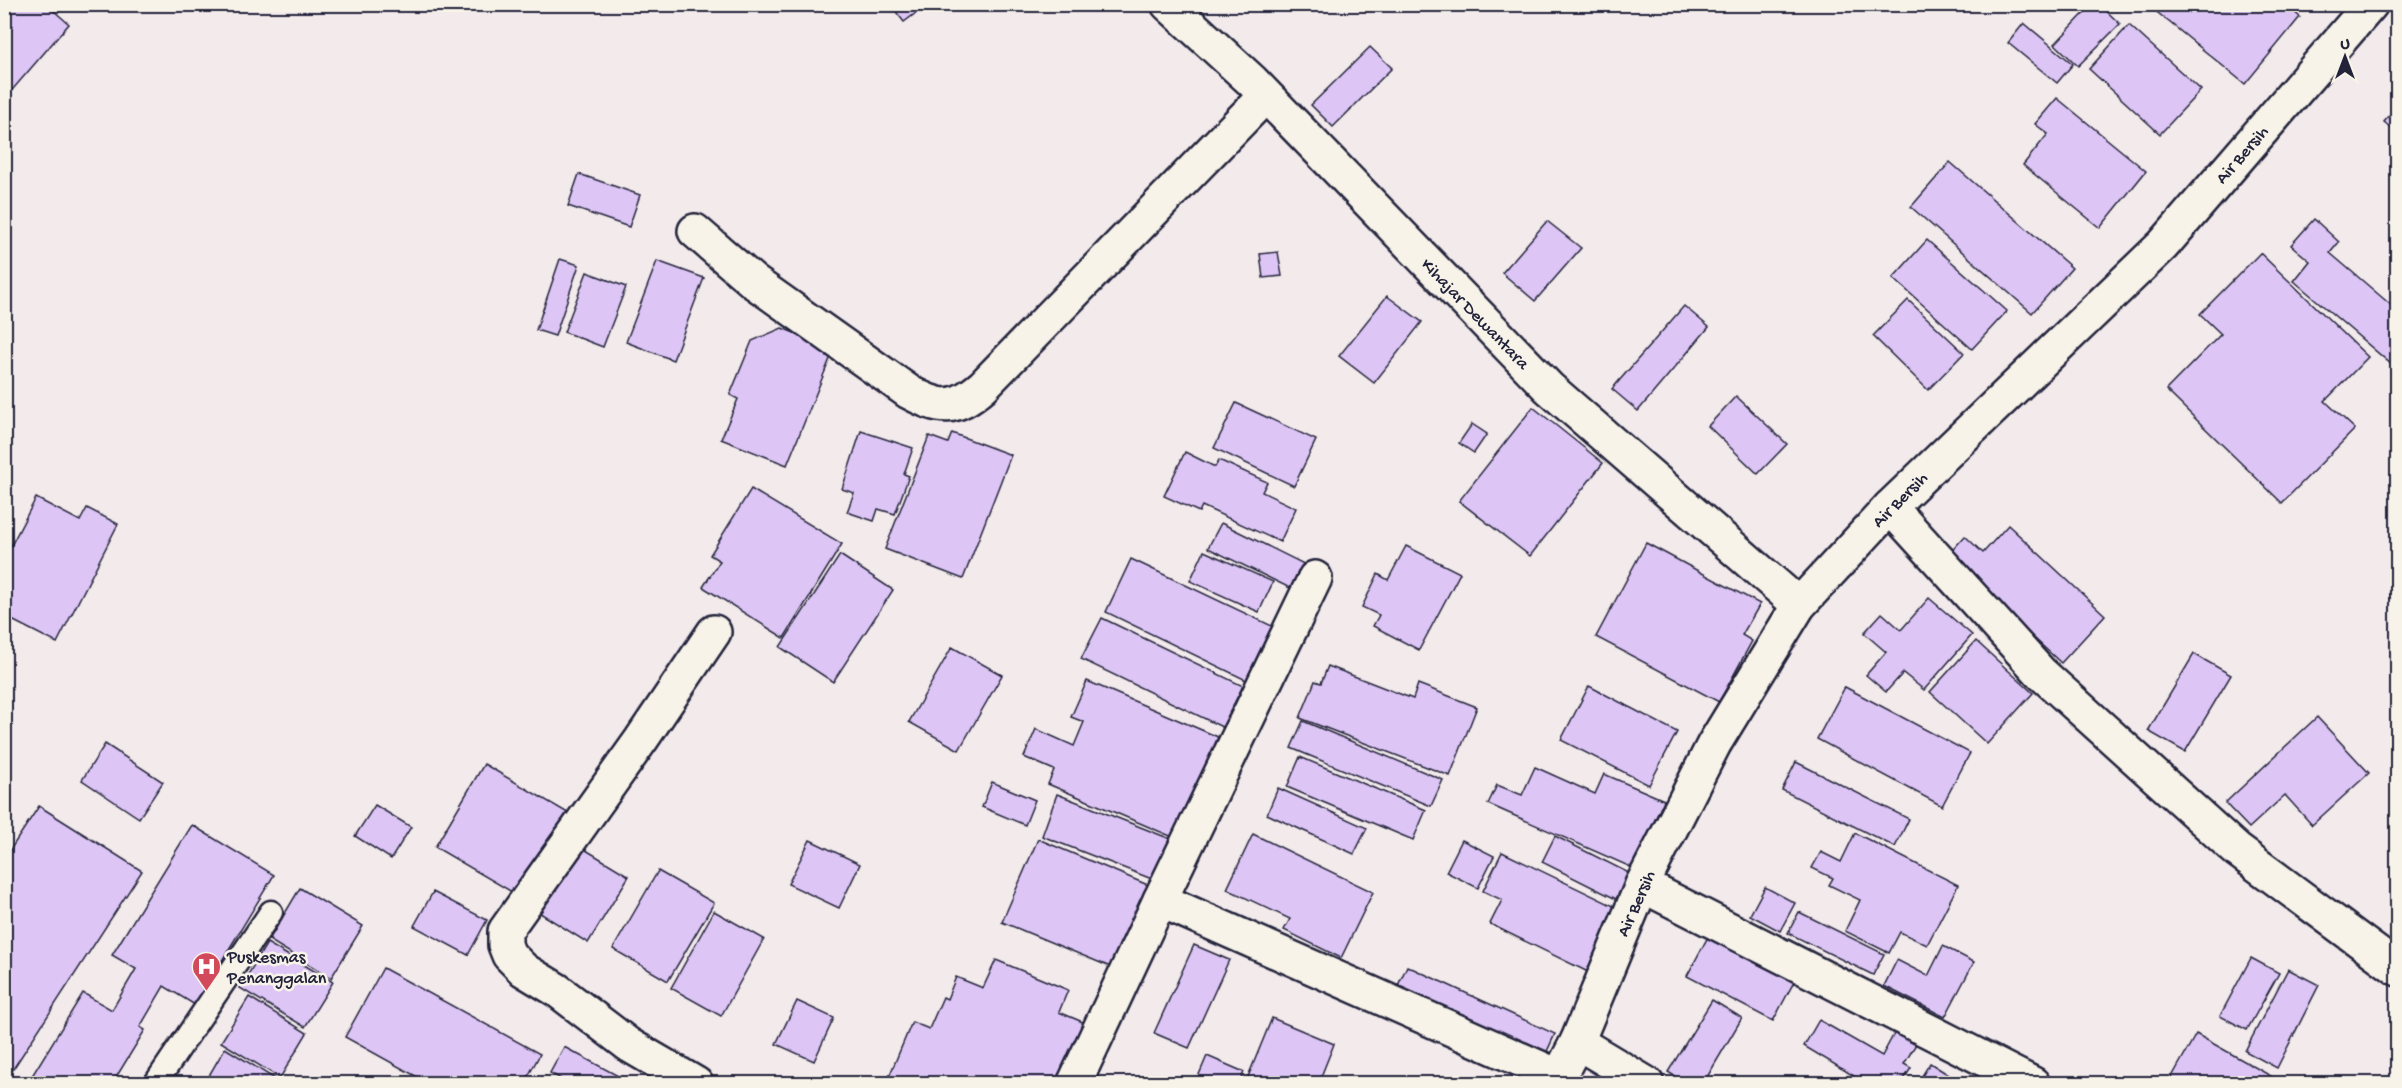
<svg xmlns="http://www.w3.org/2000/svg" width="2402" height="1088" viewBox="0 0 2402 1088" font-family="'Gochi Hand',sans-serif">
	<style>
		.building { fill: #ddc6f6; stroke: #22223b; stroke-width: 1.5 }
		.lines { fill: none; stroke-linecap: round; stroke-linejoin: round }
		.lane-casing { stroke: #22223b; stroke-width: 27 }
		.street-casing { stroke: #22223b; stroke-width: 38 }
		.secondary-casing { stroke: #22223b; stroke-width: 38 }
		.lane { stroke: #f7f3e8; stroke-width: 22 }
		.street { stroke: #f7f3e8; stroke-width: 33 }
		.secondary { stroke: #f7f3e8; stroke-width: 33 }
		.labels { text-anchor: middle; stroke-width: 5; stroke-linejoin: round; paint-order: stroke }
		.street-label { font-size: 18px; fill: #22223b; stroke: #f7f3e8 }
		.poi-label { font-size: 18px; fill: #22223b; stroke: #f7f3e8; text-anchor: start }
	</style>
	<rect width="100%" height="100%" fill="#f2eaeb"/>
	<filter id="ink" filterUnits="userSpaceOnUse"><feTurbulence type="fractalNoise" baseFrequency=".0167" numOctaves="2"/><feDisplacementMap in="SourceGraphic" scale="12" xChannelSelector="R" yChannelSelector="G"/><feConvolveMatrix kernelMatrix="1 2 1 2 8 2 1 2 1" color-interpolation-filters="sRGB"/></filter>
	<g filter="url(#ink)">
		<!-- building -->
		<g class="building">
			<polygon points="4,4 46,4 69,24 7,96 4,93"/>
			<polygon points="890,4 928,4 904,22"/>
			<polygon points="2093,4 2099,4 2120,24 2078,66 2055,44"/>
			<polygon points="2147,4 2285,4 2300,17 2245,84"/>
			<polygon points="2024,23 2073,64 2057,83 2008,43"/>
			<polygon points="2129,25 2201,90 2160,134 2089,69"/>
			<polygon points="1370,47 1392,68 1333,127 1311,105"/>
			<polygon points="2057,98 2146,171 2100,228 2023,165 2048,134 2035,124"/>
			<polygon points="2398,106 2398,134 2384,122"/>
			<polygon points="1950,162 2072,268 2032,313 1911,207"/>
			<polygon points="579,174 640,195 629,227 568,206"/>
			<polygon points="2314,219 2339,242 2330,253 2398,311 2398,370 2294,281 2310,261 2291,245"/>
			<polygon points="1547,221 1581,248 1535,301 1502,273"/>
			<polygon points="1927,240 2007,311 1972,349 1893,278"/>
			<polygon points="1278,252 1282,276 1263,278 1260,254"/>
			<polygon points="2260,253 2368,357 2325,401 2355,429 2282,503 2166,390 2221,334 2200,314"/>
			<polygon points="560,259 579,265 555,336 536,330"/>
			<polygon points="657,261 704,278 673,360 626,342"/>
			<polygon points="587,272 626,287 603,347 564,332"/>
			<polygon points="1387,296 1422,322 1374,383 1339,356"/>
			<polygon points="1908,300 1964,353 1928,390 1873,336"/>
			<polygon points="1684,306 1709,327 1638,411 1612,389"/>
			<polygon points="782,328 834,349 787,465 721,439 738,399 730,395 752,341"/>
			<polygon points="1736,396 1787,444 1758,474 1708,426"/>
			<polygon points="1236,403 1316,440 1294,486 1214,448"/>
			<polygon points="1533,407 1603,463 1530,556 1459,501"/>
			<polygon points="1472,424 1487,434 1474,453 1459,443"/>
			<polygon points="861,431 913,448 904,474 909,476 895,514 878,509 874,521 847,512 854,493 842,489"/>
			<polygon points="952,433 1011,455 963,579 885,549 929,436 948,443"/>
			<polygon points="1185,452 1215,467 1219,460 1267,482 1262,492 1296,508 1280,542 1202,506 1199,512 1164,496"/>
			<polygon points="751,489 842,544 784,638 703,587 720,561 710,555"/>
			<polygon points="36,498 80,521 87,508 118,524 57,643 4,616 4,559"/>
			<polygon points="1221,523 1304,564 1292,589 1208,548"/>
			<polygon points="2008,525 2105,615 2061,663 1946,557 1965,536 1983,553"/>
			<polygon points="1646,543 1760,604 1742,635 1752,641 1719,702 1596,637"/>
			<polygon points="1406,546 1460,573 1419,650 1373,626 1379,615 1362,607 1378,574 1388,580"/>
			<polygon points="1204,551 1273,582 1259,612 1190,581"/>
			<polygon points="840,555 893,590 833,682 780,647"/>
			<polygon points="1131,559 1272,626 1246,680 1106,612"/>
			<polygon points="1929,598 1972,635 1924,690 1903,673 1886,692 1866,675 1886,652 1864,633 1882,613 1901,630"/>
			<polygon points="1102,618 1243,686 1222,727 1081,659"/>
			<polygon points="1976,641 2033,693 1987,744 1930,692"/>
			<polygon points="952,647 1002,675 959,750 909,722"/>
			<polygon points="2194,654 2231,675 2185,752 2148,731"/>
			<polygon points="1328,666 1413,699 1418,684 1477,707 1450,776 1300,718 1315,681 1321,683"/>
			<polygon points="1087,681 1218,737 1175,838 1048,784 1054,770 1024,757 1036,729 1074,746 1084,722 1071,717"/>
			<polygon points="1589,686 1677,732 1649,785 1561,740"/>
			<polygon points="1845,687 1970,753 1942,806 1817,739"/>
			<polygon points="2317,717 2369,773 2312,825 2285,795 2249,828 2225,803"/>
			<polygon points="1303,721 1443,780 1431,806 1291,748"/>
			<polygon points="105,744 163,782 139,818 82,780"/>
			<polygon points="1300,757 1426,810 1413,840 1287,787"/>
			<polygon points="1796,762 1909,819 1895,847 1782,790"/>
			<polygon points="484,764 573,816 524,899 435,847"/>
			<polygon points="1535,767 1595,794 1604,774 1664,800 1633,868 1488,804 1497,785 1522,795"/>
			<polygon points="992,782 1035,800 1025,825 982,807"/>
			<polygon points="1278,788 1367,828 1354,854 1267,814"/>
			<polygon points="1057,794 1173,840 1157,881 1042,836"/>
			<polygon points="375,805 411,827 391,859 355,836"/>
			<polygon points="39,806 142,871 4,1083 4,859"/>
			<polygon points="192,825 274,875 195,1005 164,986 140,1027 145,1030 112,1084 27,1084 83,993 112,1010 136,969 112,955"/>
			<polygon points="1855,833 1958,885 1927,945 1900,932 1889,953 1845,931 1860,900 1829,885 1833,878 1812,868 1821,852 1841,862"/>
			<polygon points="1253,834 1373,892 1341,958 1284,930 1290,919 1227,889"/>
			<polygon points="1555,836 1629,873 1616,899 1542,862"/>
			<polygon points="1038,839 1155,888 1120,971 1002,922"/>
			<polygon points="810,840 860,864 839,908 788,884"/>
			<polygon points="1462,840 1494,856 1478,888 1446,872"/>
			<polygon points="581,847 629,876 588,943 540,913"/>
			<polygon points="1502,852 1620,909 1588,972 1490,924 1502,900 1483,891"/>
			<polygon points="658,871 714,903 668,981 613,949"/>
			<polygon points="1765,887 1795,903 1780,931 1750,915"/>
			<polygon points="300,888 363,926 331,978 269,940"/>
			<polygon points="433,892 487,920 468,955 414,926"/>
			<polygon points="714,911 764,939 721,1016 671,988"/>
			<polygon points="1799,912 1884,954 1873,975 1788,933"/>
			<polygon points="1709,935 1795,980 1773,1021 1687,976"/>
			<polygon points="267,943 333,982 305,1027 240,988"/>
			<polygon points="1194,945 1229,960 1189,1048 1154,1033"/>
			<polygon points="1943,946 1974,962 1945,1017 1884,986 1897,960 1928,976"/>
			<polygon points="2251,958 2279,973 2247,1030 2220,1016"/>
			<polygon points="996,960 1068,990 1059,1012 1085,1023 1060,1084 886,1084 912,1022 929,1029 943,997 947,999 956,977 983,988"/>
			<polygon points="1407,966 1555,1034 1542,1062 1394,994"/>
			<polygon points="383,968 540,1054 524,1084 430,1084 345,1037"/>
			<polygon points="2288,969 2319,985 2277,1068 2245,1051"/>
			<polygon points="249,997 307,1033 280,1078 221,1042"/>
			<polygon points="1712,1000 1742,1018 1703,1084 1687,1084 1668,1072"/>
			<polygon points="797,1001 834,1018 814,1061 776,1044"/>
			<polygon points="1272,1018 1334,1044 1318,1084 1245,1084"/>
			<polygon points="1819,1020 1882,1056 1895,1032 1916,1044 1904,1064 1911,1068 1901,1084 1867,1084 1804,1046"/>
			<polygon points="2196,1034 2285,1084 2168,1084"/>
			<polygon points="564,1047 622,1078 619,1084 570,1084 550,1073"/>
			<polygon points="225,1048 280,1082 279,1084 204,1084"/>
			<polygon points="1207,1056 1244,1072 1239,1084 1195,1084"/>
			<polygon points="1930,1063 1963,1084 1917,1084"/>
		</g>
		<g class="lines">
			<defs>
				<polyline id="lane" points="155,1084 271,912"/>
				<g id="street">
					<polyline points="1168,4 1252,81 1549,388 1799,605"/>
					<path d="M695,231L754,282L909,392C941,409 954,411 983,386L1265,96"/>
					<polyline points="1890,507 2041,673 2237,850 2398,969"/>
					<polyline points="1642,885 2033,1084"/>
					<polyline points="1160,900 1315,578"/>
					<polyline points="1577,1042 1647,1084"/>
					<polyline points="696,1084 629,1045 557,990 524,970 509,955 505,945 505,931 641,740 714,632"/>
					<polyline points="1074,1084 1160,900 1558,1076"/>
				</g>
				<polyline id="secondary" points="1555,1084 1577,1042 1642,885 1714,744 1799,605 1890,507 2163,245 2371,4"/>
			</defs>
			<!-- lane casing -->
			<use href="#lane" class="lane-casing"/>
			<!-- street casing -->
			<use href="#street" class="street-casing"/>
			<!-- secondary casing -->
			<use href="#secondary" class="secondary-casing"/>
			<!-- lane -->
			<use href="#lane" class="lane"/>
			<!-- street -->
			<use href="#street" class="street"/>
			<!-- secondary -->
			<use href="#secondary" class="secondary"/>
		</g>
	</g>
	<!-- icons -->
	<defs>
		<symbol id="hospital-pin" viewBox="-11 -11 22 30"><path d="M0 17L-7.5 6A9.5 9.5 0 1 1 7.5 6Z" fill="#d1495b" stroke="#f7f3e8"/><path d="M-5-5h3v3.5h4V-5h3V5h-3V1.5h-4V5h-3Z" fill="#fff"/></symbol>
	</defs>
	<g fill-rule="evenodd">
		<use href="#hospital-pin" x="190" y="950" width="33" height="45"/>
	</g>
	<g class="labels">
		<!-- street labels -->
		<g class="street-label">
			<text transform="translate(2241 154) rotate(-49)" y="6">Air Bersih</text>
			<text transform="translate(1476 313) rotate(46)" y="6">Kihajar Dewantara</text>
			<text transform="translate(1899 499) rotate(-45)" y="6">Air Bersih</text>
			<text transform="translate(1635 903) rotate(-66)" y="6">Air Bersih</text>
		</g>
		<!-- poi labels -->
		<g class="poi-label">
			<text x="227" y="962">Puskesmas<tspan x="227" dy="21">Penanggalan</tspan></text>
		</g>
	</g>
	<!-- margin -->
	<rect width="2402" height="1088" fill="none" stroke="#f7f3e8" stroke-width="24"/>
	<rect x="12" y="12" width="2378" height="1064" fill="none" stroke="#22223b" stroke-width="2" filter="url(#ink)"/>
	<!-- north arrow -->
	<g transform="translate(2345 57)" stroke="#f7f3e8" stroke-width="4.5" paint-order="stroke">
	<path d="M0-4.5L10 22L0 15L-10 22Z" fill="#22223b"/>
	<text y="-9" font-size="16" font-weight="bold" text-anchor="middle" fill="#22223b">U</text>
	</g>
</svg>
